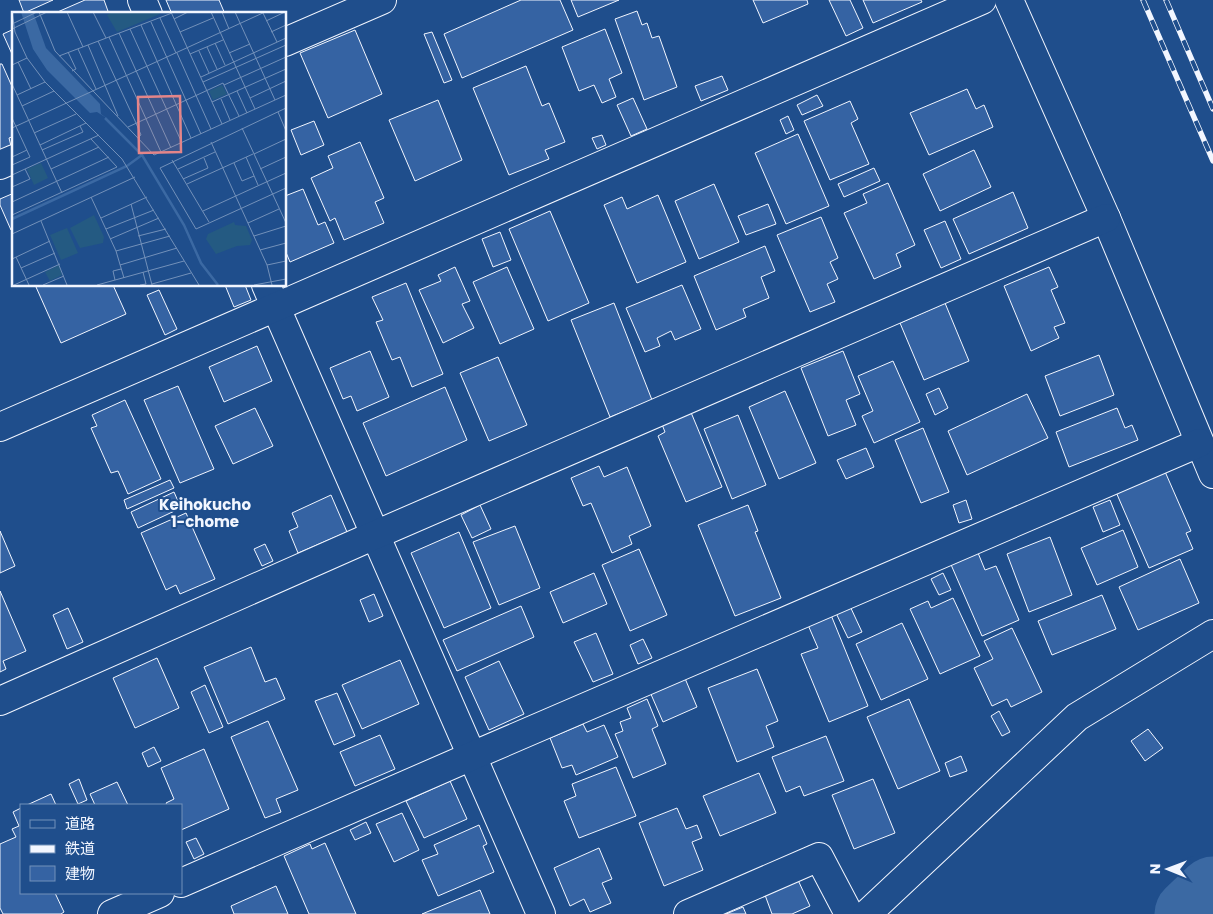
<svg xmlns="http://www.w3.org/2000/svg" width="1213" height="914" viewBox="0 0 1213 914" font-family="Poppins,'Noto Sans JP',sans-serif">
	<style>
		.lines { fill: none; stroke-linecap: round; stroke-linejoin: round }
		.river { stroke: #3b69a3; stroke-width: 71 }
		.building { fill: #3563a3; stroke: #f2f6ff }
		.minor-casing { stroke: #f2f6ff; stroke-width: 30 }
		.minor { stroke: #1f4e8c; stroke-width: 28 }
		.rail-casing { stroke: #f2f6ff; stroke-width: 5.5 }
		.rail { stroke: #1f4e8c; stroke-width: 4; stroke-dasharray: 11; stroke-linecap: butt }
		.labels { text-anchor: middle; stroke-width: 4; stroke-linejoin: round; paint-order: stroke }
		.neighbourhood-label { font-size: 15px; font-weight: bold; fill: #f2f6ff; stroke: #1f4e8c }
		.inset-river { fill: none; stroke: #3b69a3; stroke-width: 2.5 }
		.inset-road { fill: none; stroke: #7391ba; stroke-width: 1 }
		.view { fill: #e38589; fill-opacity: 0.15; stroke: #e38589; stroke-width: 2.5 }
		.inset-edge { fill: none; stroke: #f2f6ff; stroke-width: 2.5 }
	</style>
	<rect width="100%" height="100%" fill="#1f4e8c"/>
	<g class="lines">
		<!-- river -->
		<polyline class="river" points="1190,914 1213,892"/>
	</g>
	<!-- building -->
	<g class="building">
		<polygon points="19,0 53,0 24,13"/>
		<polygon points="85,0 104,0 109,14 53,14"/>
		<polygon points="166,0 219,0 225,14 172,14"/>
		<polygon points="521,0 560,0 573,30 462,78 444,34"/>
		<polygon points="571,0 619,0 578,17"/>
		<polygon points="753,0 807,0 808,4 763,23"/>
		<polygon points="829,0 850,0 863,28 846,36"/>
		<polygon points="863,0 921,0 922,2 873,23"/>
		<polygon points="637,11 642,25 647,23 652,38 659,36 677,87 644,100 615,19"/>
		<polygon points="14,29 14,53 12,54 3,34"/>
		<polygon points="605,29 622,73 609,79 616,97 602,103 594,85 579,91 562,47"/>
		<polygon points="355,30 382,94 328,118 300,53"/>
		<polygon points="432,32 452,80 444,83 424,34"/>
		<polygon points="0,64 2,64 14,91 14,136 9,138 11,146 0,151"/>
		<polygon points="526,66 542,106 549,103 565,142 545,150 549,159 509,175 473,88"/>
		<polygon points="722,76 728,90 701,101 695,86"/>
		<polygon points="967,89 976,109 984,105 993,127 929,155 910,113"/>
		<polygon points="817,95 823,106 802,115 797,105"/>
		<polygon points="633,98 647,129 631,136 617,105"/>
		<polygon points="438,100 462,160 415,181 389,120"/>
		<polygon points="850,101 858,119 851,123 869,164 830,180 804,121"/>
		<polygon points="788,116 794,130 786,134 780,120"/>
		<polygon points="314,121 324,145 301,155 291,130"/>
		<polygon points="798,134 829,206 786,224 755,153"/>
		<polygon points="602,135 606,145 597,149 592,138"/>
		<polygon points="360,142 384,198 375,202 384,223 344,240 335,218 330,221 311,178 333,168 328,156"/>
		<polygon points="974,150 991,187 940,211 923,174"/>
		<polygon points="874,168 880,181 844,197 838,184"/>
		<polygon points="888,183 915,245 896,254 901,267 874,279 844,213 867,203 863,194"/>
		<polygon points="714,184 739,242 699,259 675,201"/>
		<polygon points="303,189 318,225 325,222 334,243 290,262 285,250 285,196"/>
		<polygon points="1013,192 1028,228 969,254 953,219"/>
		<polygon points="14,193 14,229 11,230 0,205 0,199"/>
		<polygon points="658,195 686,262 637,283 604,205 622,197 627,209"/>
		<polygon points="768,204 776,224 746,235 738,216"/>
		<polygon points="550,211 589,303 548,321 509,229"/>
		<polygon points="821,217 838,258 830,262 838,279 827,284 835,302 810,312 777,235"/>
		<polygon points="945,221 961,259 941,268 924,230"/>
		<polygon points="500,232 511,260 493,267 482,239"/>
		<polygon points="765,246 775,271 761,277 769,298 743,309 746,317 716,330 694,276"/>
		<polygon points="455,267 470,301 462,304 474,328 443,343 419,290 441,281 438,275"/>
		<polygon points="507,267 534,329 500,344 473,282"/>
		<polygon points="1049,267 1058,287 1051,290 1065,323 1054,327 1059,338 1031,351 1004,286"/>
		<polygon points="406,283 443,374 412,387 400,357 392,360 376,322 383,320 372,297"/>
		<polygon points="39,285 113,285 126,314 61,343 36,287"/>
		<polygon points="225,285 245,285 251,300 234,307"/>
		<polygon points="682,285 701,329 675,340 671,331 657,338 660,346 645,352 626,308"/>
		<polygon points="159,290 177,329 165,335 147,295"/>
		<polygon points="614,303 652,400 610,417 571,320"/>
		<polygon points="945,303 969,361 924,380 900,323"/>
		<polygon points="257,346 272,381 224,402 209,367"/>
		<polygon points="370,351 389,397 357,411 351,396 343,399 330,368"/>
		<polygon points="843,351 860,394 846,400 856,425 828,436 801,368"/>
		<polygon points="1099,355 1114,395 1060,416 1045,376"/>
		<polygon points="498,357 527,425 489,441 460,373"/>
		<polygon points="893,361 920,422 874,443 862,416 873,411 858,376"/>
		<polygon points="178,386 214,469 180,483 144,400"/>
		<polygon points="445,387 467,440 386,476 363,423"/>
		<polygon points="939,388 948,408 935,415 926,394"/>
		<polygon points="785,391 816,463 779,479 749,407"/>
		<polygon points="1027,394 1048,438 967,475 948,431"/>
		<polygon points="125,400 161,479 128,494 118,471 111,473 91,428 97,426 92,415"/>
		<polygon points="255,408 273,446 233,464 215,426"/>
		<polygon points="1117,408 1125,428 1132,425 1138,440 1069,467 1056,432"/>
		<polygon points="690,410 722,487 686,502 658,436 665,432 661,422"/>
		<polygon points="738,415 766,485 732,499 704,429"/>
		<polygon points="923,428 949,492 921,503 895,440"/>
		<polygon points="866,448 874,467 846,479 837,460"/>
		<polygon points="599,466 604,477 627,467 651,526 629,536 632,544 612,553 591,503 583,506 571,478"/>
		<polygon points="1163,467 1191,531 1186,533 1193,549 1149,568 1116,492"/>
		<polygon points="170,480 174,488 127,509 124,500"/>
		<polygon points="174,492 181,508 138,528 131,512"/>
		<polygon points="331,495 347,532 298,553 289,531 298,527 292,513"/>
		<polygon points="966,500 972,519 959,523 953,505"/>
		<polygon points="1110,500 1120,525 1103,532 1093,507"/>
		<polygon points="480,505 491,529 472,538 461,515"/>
		<polygon points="748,505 758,531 755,532 781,598 735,616 698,525"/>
		<polygon points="186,513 215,579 180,594 176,585 166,590 141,533"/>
		<polygon points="515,526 540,588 499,605 473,542"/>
		<polygon points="1123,530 1138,567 1097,585 1081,548"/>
		<polygon points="0,531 15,566 0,573"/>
		<polygon points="459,532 491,608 444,628 411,553"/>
		<polygon points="1050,537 1072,595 1029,612 1007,554"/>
		<polygon points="265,544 273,561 262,566 254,549"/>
		<polygon points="976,548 985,570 996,566 1019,620 982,636 949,560"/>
		<polygon points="639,549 667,615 630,631 602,565"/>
		<polygon points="1180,559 1199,603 1138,630 1119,587"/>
		<polygon points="594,573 607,604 563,623 550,592"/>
		<polygon points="943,573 951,590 939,595 931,579"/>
		<polygon points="0,591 26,651 3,661 6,669 0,672"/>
		<polygon points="374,594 383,616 369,622 360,600"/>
		<polygon points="1102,595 1116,629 1052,655 1038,621"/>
		<polygon points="953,598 980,656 940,674 910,609 928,601 931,608"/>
		<polygon points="849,604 862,632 848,638 835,611"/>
		<polygon points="521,606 534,637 457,671 443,640"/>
		<polygon points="68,608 83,642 67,649 53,615"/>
		<polygon points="831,615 868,706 829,722 801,654 818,648 808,625"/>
		<polygon points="902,623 928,679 881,700 856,644"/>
		<polygon points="1012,628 1042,692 1011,707 1007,699 992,706 974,668 993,659 984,641"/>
		<polygon points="596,633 613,674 593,682 574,642"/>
		<polygon points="643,639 652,658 638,664 630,645"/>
		<polygon points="251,647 265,682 276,678 285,699 228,724 204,667"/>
		<polygon points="157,658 179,708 135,728 113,678"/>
		<polygon points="400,660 419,704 362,729 342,685"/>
		<polygon points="499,661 524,714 489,730 465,677"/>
		<polygon points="757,669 778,721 766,726 774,747 737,762 708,688"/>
		<polygon points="684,676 697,707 663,722 650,692"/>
		<polygon points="205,685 223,727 209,733 191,692"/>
		<polygon points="337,693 355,736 334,745 315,701"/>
		<polygon points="647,699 658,726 652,729 666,764 633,778 615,734 623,731 620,722 631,718 627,708"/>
		<polygon points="909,699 940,771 898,789 867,717"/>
		<polygon points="999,711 1010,732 1002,736 991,716"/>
		<polygon points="268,721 298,790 276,799 281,812 265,818 231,737"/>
		<polygon points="583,724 587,732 604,725 618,757 576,775 572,765 562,768 550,738"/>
		<polygon points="1148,729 1163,748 1145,761 1131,741"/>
		<polygon points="380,735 395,769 355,786 340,752"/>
		<polygon points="826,736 844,781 804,796 800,786 786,792 772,757"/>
		<polygon points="154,747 161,761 148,767 142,753"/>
		<polygon points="204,749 229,809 181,830 181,805 167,805 166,803 174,799 161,768"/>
		<polygon points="961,756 967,771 950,777 945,763"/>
		<polygon points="616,767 636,816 579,838 564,801 576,796 572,784"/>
		<polygon points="759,773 776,813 720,836 703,796"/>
		<polygon points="79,779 87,800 78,804 69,784"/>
		<polygon points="873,779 895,833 854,849 832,795"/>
		<polygon points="450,781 467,819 424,838 406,801"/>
		<polygon points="117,782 128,805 95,805 90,794"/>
		<polygon points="51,794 56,805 27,805"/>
		<polygon points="21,808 21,893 55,893 64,912 61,914 3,914 0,908 0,844 16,837 12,829 19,826 13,812"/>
		<polygon points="677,808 686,829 697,825 702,838 692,842 703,870 664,886 639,823"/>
		<polygon points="402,813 419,850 394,862 376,824"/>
		<polygon points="366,822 371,833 355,840 350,830"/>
		<polygon points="479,825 487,844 483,846 494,872 438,896 422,860 438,854 434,845"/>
		<polygon points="196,838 204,854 194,859 186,842"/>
		<polygon points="325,843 356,914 309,914 284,856 310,844 312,849"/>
		<polygon points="599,848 612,879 602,883 611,903 590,912 584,899 570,906 554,868"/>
		<polygon points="798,880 810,906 792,914 772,914 765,895"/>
		<polygon points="276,886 288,914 234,914 231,906"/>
		<polygon points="480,890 490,914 422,914"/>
		<polygon points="743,907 746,914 726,914"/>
	</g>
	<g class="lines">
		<defs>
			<g id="minor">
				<polyline points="142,0 148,14"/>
				<polyline points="1009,0 1106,218 1213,474"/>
				<polyline points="285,42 382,0"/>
				<polyline points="0,165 14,159"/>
				<polyline points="266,285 541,914"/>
				<polyline points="0,427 982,0"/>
				<polyline points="0,701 375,535 1106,218"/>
				<polyline points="181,883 472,756 1199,443"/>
				<polyline points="112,914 160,893"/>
				<polyline points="688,914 819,857 849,914"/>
				<polyline points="867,914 1077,717 1213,634"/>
			</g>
		</defs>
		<!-- minor casing -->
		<use href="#minor" class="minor-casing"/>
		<!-- minor -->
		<use href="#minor" class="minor"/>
		<defs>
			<g id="rail">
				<polyline points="1143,0 1213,161"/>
				<polyline points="1166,0 1213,109"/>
			</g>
		</defs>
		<!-- rail casing -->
		<use href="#rail" class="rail-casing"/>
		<!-- rail -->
		<use href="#rail" class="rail"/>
	</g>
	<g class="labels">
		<!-- neighbourhood labels -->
		<g class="neighbourhood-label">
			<text x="205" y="510">Keihokucho<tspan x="205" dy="17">1-chome</tspan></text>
		</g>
	</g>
	<!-- overview -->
	<g transform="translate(12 12)">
		<rect width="274" height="274" fill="#1f4e8c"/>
		<path d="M100,0H147L148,2L105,20L95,3ZM210,73L215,82L201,88L197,79ZM29,151L36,166L22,173L15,157ZM82,203L92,225L91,231L68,236L58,216ZM222,210L223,213L234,214L240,228L238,233L225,234L204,242L194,227L196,222ZM55,216L66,241L49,248L38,223ZM47,253L50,263L38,269L33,260Z" fill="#245a82"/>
		<path d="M9,0H21L34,36L88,92L89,102L96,107L85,100L78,101L35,58L21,37Z" fill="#3b69a3"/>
		<path class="inset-river" d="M93,106L130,143L172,213L189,251L206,273M0,207L115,154L130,143"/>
		<path class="inset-road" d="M0,0L3,20L15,46L33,70L110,147L187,273M27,0L43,39L142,143L274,83M55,0L71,35M81,0L94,26M159,0L210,112M199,0L243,97M210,0L217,17M223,0L263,88M251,1L265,30M148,6L164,41M162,7L176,0M254,9L273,0M139,10L189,122M0,12L25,0M129,13L179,126M0,17L35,0M118,17L170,131M168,20L201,6M259,20L274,13M107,21L159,136M97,25L149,140M86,29L124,111M203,31L213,53M76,33L106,104M195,35L205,57M66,37L84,77M187,39L197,61M56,40L64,57L60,59M165,41L199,117M217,41L238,32M178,42L211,28M47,44L160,1M6,50L19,77M0,53L15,46M189,65L274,26M191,70L274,33M0,72L50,181M212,73L274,45M225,79L235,101M5,83L33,70M238,86L274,69M209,87L218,108M200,90L274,57M10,94L42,79M274,96L148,156L184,217L274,176M266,100L274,119M0,106L18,145L0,153M124,111L129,123L126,125M116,115L211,71L227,104M0,116L253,0M230,116L274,211M22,121L64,102M199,130L255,253L260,273M28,133L74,111M30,138L71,120L68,114M242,142L274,127M0,145L15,138M234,145L246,173M160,148L197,210M222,151L230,169L242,164M39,157L87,135M166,157L203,140M248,157L274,145M0,163L87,123M171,167L196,156L192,146M175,172L241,142M0,175L18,167L13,157M79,185L104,239L112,266M0,190L97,145M119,192L140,273M191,199L274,161M0,203L105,155L79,127M89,206L135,185M29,209L55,273M236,211L267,197M94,217L142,198M0,222L123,165M126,224L154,217M242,224L274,214M98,227L147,206M248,238L274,231M104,239L158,224M4,245L17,273M0,247L38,229M108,253L165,236M255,253L274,249M9,256L43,241M103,268L101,259L109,257M140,272L179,261M2,273L48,252M31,273L52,264M85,273L172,249M128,273L134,272L131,260M242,273L274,267"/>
		<path class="view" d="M168,84L169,140L127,141L126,85Z"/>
		<rect width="274" height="274" class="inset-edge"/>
	</g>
	<!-- legend -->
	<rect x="20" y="804" width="162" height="90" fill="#1f4e8c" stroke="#7391ba"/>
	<rect x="30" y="820" width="25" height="8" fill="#1f4e8c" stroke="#7391ba"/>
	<text x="65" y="829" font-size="15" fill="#f2f6ff">道路</text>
	<rect x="30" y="845" width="25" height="8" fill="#f2f6ff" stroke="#7391ba"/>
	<text x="65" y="854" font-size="15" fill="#f2f6ff">鉄道</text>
	<rect x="30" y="866" width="25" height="15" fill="#3563a3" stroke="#7391ba"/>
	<text x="65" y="879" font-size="15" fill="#f2f6ff">建物</text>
	<!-- north arrow -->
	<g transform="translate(1168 869) rotate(271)" stroke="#1f4e8c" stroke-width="4" paint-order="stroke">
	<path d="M0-4L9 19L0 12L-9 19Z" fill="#f2f6ff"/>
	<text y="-8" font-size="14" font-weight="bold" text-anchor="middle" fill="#f2f6ff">N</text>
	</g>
</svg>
